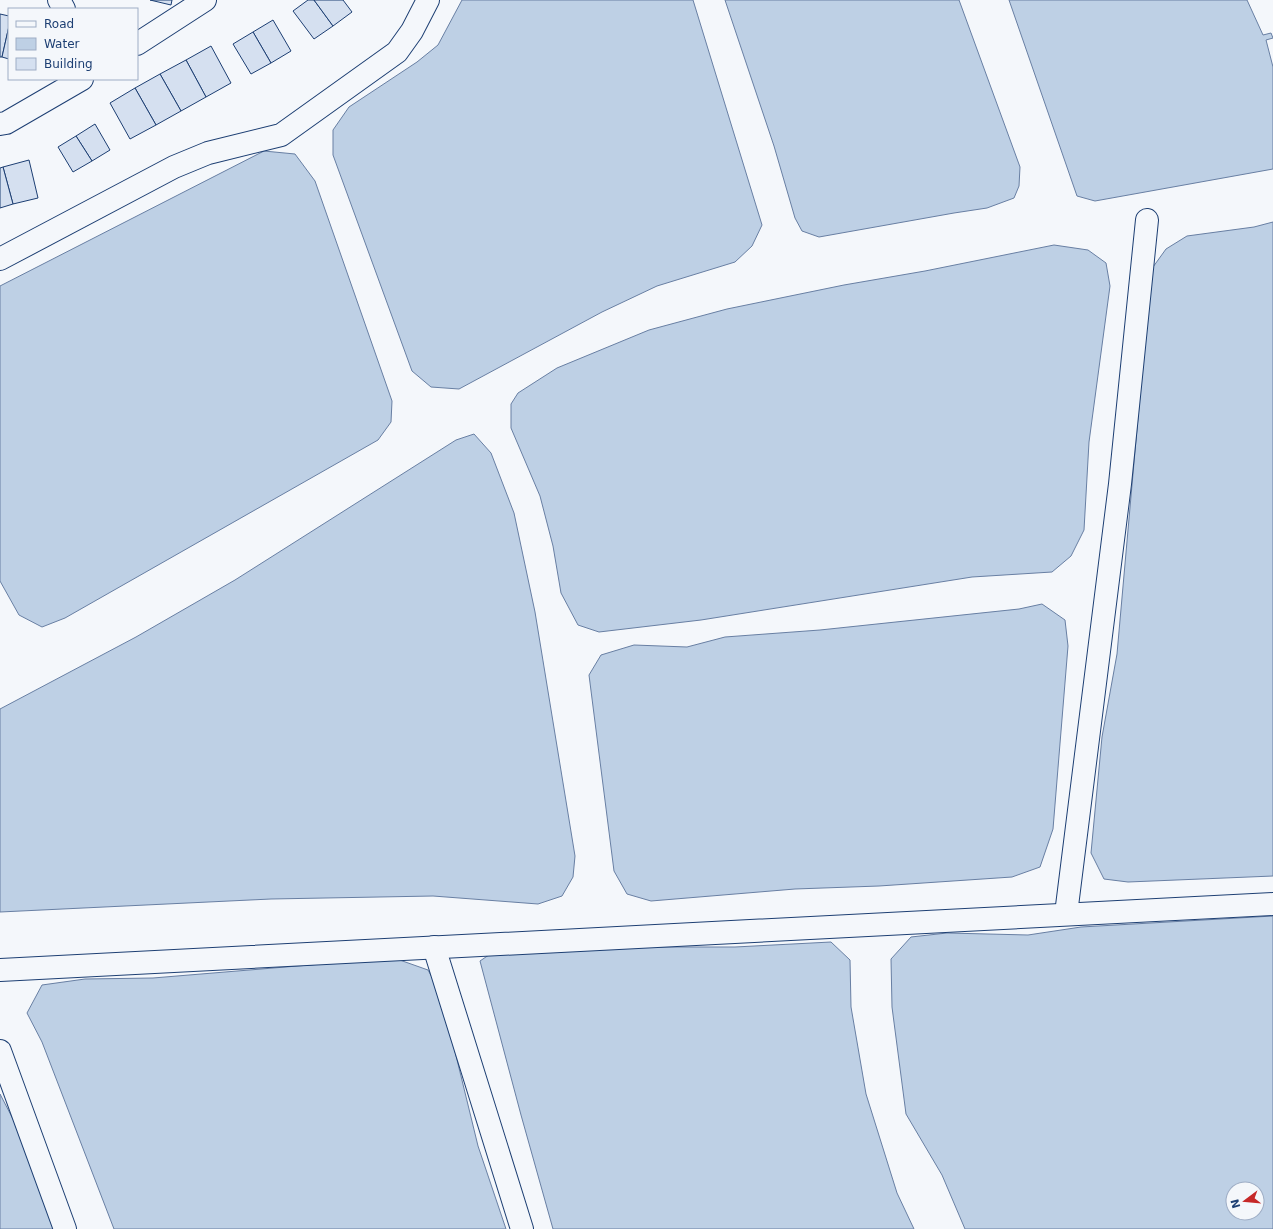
<svg xmlns="http://www.w3.org/2000/svg" width="1273" height="1229" viewBox="0 0 1273 1229" font-family="'DejaVu Sans',sans-serif">
	<style>
		.water { fill: #bed0e5; stroke: #687fa3; fill-rule: evenodd }
		.building { fill: #d5e0f0; stroke: #1d3f73 }
		.lines { fill: none; stroke-linecap: round; stroke-linejoin: round }
		.minor-casing { stroke: #1d3f73; stroke-width: 24 }
		.minor { stroke: #f4f7fb; stroke-width: 22 }
	</style>
	<rect width="100%" height="100%" fill="#f4f7fb"/>
	<!-- water -->
	<g class="water">
		<polygon points="462,0 693,0 762,225 752,246 735,262 657,286 602,312 459,389 431,387 412,371 333,155 333,130 349,107 417,62 438,45"/>
		<polygon points="725,0 959,0 1020,167 1019,186 1014,198 987,208 954,213 819,237 802,231 795,218 774,146"/>
		<polygon points="1009,0 1247,0 1263,35 1271,33 1273,38 1266,40 1273,67 1273,169 1095,201 1077,196"/>
		<polygon points="264,151 295,154 315,181 392,401 391,422 378,440 65,618 42,627 19,615 0,581 0,286"/>
		<polygon points="1273,222 1273,876 1128,882 1104,879 1091,853 1102,737 1117,654 1140,395 1141,325 1148,274 1166,249 1187,236 1254,227"/>
		<polygon points="1054,245 1088,250 1106,263 1110,286 1089,442 1084,530 1071,556 1052,572 972,577 701,620 599,632 578,625 561,593 553,546 540,496 511,428 511,404 518,393 557,368 649,330 727,309 844,285 925,271"/>
		<polygon points="474,434 491,453 514,513 535,612 575,856 573,877 562,896 538,904 433,896 271,899 0,912 0,709 136,637 235,580 456,440"/>
		<polygon points="1042,604 1065,620 1068,646 1053,829 1040,867 1012,877 879,886 795,889 651,901 627,894 614,871 589,675 601,655 634,645 687,647 725,637 820,630 1019,609"/>
		<path d="M1273,916V1229H965L942,1175L906,1114L892,1007L891,959L911,937L947,933L1028,935L1081,927ZM1233,1189H1257V1213H1233Z"/>
		<polygon points="831,942 850,960 851,1007 866,1094 897,1193 914,1229 553,1229 521,1115 480,961 505,944 607,947 735,947"/>
		<polygon points="394,958 428,970 441,994 478,1146 506,1229 114,1229 42,1042 27,1013 42,985 85,979 153,978"/>
		<polygon points="0,1094 52,1194 66,1229 0,1229"/>
	</g>
	<!-- building -->
	<g class="building">
		<polygon points="150,0 172,0 171,5"/>
		<polygon points="308,0 314,0 333,26 314,39 293,11"/>
		<polygon points="314,0 343,0 352,12 333,26"/>
		<polygon points="0,14 9,16 9,26 2,57 0,57"/>
		<polygon points="273,20 291,51 271,63 253,32"/>
		<polygon points="9,26 9,59 2,57"/>
		<polygon points="253,32 271,63 251,74 233,44"/>
		<polygon points="211,46 231,83 206,97 186,60"/>
		<polygon points="186,60 206,97 181,111 160,74"/>
		<polygon points="160,74 181,111 156,125 135,88"/>
		<polygon points="135,88 156,125 130,139 110,103"/>
		<polygon points="95,124 110,150 92,161 76,136"/>
		<polygon points="76,136 92,161 73,172 58,147"/>
		<polygon points="29,160 38,198 13,204 3,167"/>
		<polygon points="3,167 13,204 0,208 0,168"/>
	</g>
	<g class="lines">
		<defs>
			<g id="minor">
				<polyline points="59,0 64,9"/>
				<polyline points="137,44 205,0"/>
				<polyline points="0,124 6,123 82,79"/>
				<polyline points="0,259 174,167 208,153 281,135 397,52 412,31 428,0"/>
				<polyline points="1066,914 1120,484 1147,220"/>
				<polyline points="434,947 522,1229"/>
				<polyline points="0,970 1273,904"/>
				<polyline points="0,1051 65,1229"/>
			</g>
		</defs>
		<!-- minor casing -->
		<use href="#minor" class="minor-casing"/>
		<!-- minor -->
		<use href="#minor" class="minor"/>
	</g>
	<!-- legend -->
	<rect x="8" y="8" width="130" height="72" fill="#f4f7fb" stroke="#9eadc5"/>
	<rect x="16" y="21" width="20" height="6" fill="#f4f7fb" stroke="#9eadc5"/>
	<text x="44" y="28" font-size="12" fill="#1d3f73">Road</text>
	<rect x="16" y="38" width="20" height="12" fill="#bed0e5" stroke="#9eadc5"/>
	<text x="44" y="48" font-size="12" fill="#1d3f73">Water</text>
	<rect x="16" y="58" width="20" height="12" fill="#d5e0f0" stroke="#9eadc5"/>
	<text x="44" y="68" font-size="12" fill="#1d3f73">Building</text>
	<!-- north arrow -->
	<g transform="translate(1245 1201) rotate(254)"><circle r="19" fill="#f4f7fb" stroke="#9eadc5"/>
	<path d="M0-3L7 15L0 10L-7 15Z" fill="#c62828"/>
	<text y="-6" font-size="11" font-weight="bold" text-anchor="middle" fill="#1d3f73">N</text>
	</g>
</svg>
